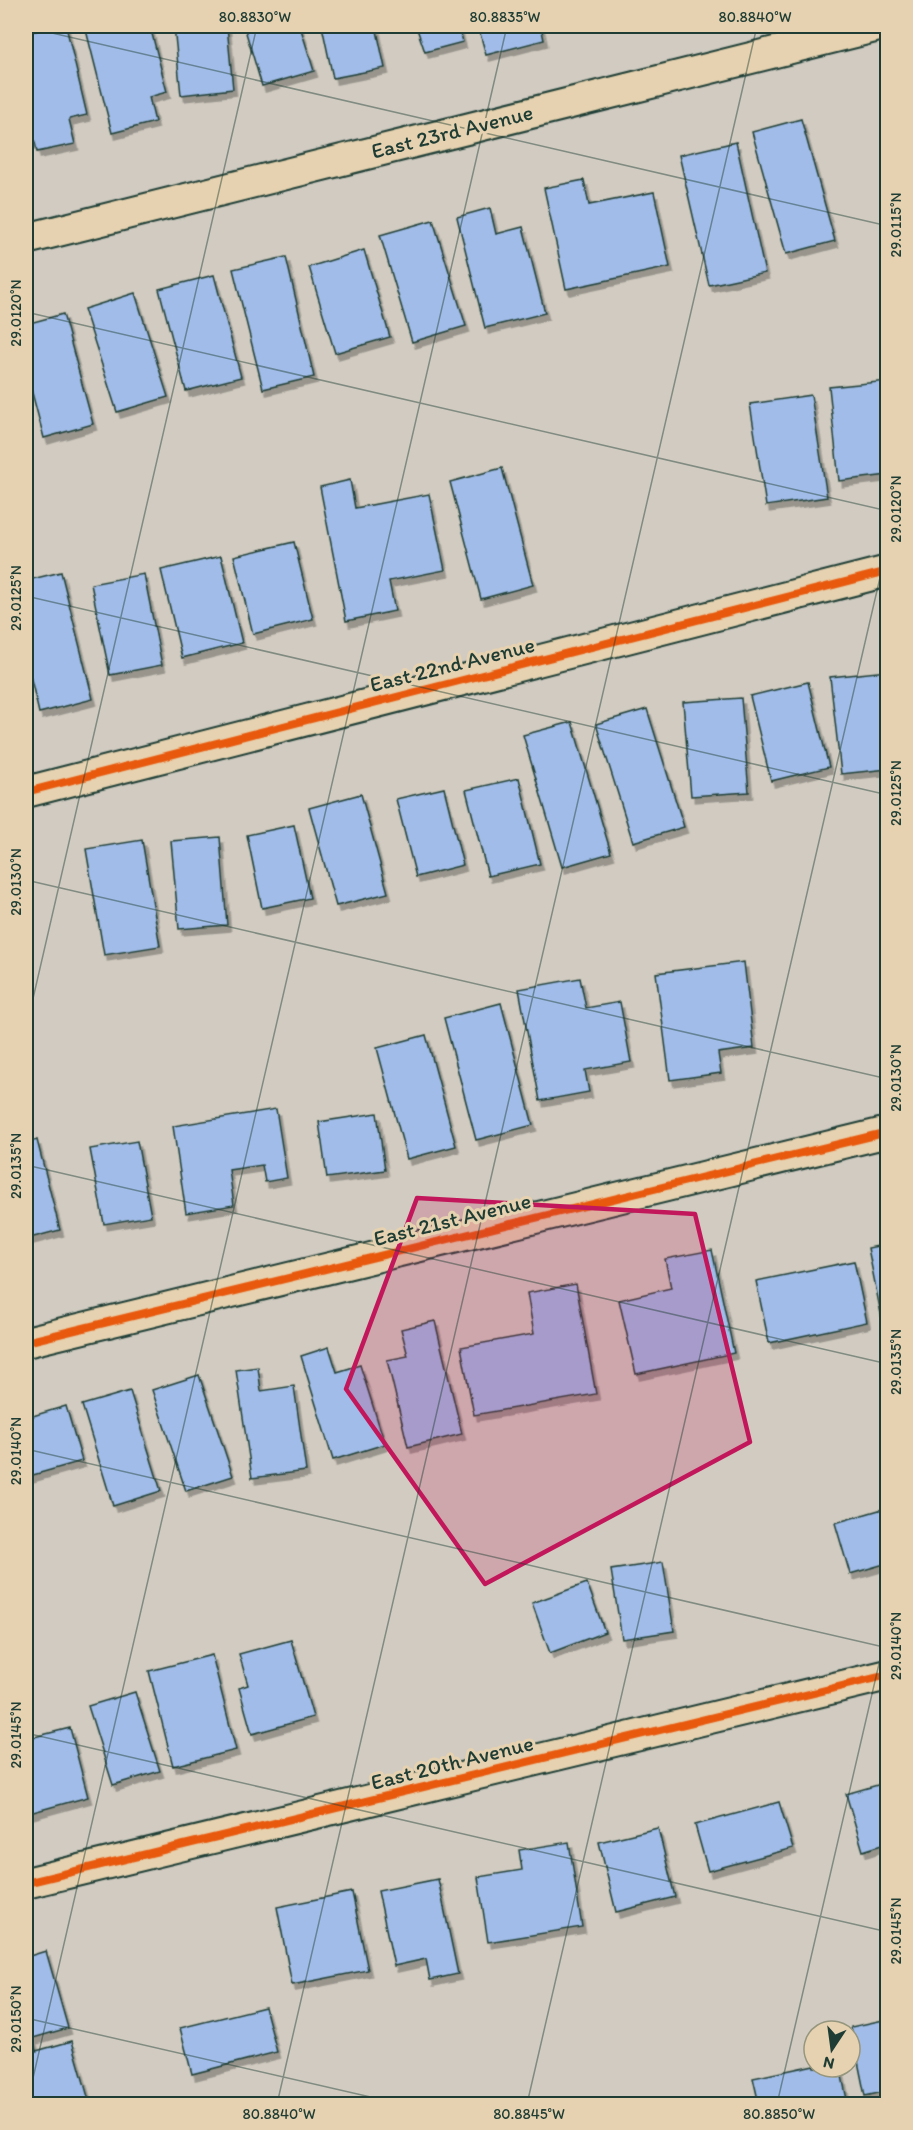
<svg xmlns="http://www.w3.org/2000/svg" width="913" height="2130" viewBox="0 0 913 2130" font-family="Itim,sans-serif">
	<style>
		.building { fill: #a1bce8; stroke: #1f3d34; stroke-width: 1.5; filter: url(#shadow) }
		.lines { fill: none; stroke-linecap: round; stroke-linejoin: round }
		.minor-casing { stroke: #1f3d34; stroke-width: 34 }
		.minor { stroke: #e6d2b0; stroke-width: 30 }
		.cycleway-casing { stroke: #e6d2b0; stroke-width: 11 }
		.cycleway { stroke: #e8590c; stroke-width: 8 }
		.marked { fill: #c2185b; fill-opacity: 0.2; stroke: #c2185b; stroke-width: 4.5; stroke-linejoin: round }
		.ticks { fill: none; stroke: #1f3d34; stroke-width: 1.5; stroke-opacity: 0.45 }
		.labels { text-anchor: middle; stroke-width: 6; stroke-linejoin: round; paint-order: stroke }
		.street-label { font-size: 22px; fill: #1f3d34; stroke: #e6d2b0 }
		.neatline { fill: none; stroke: #1f3d34; stroke-width: 2 }
		.ticks-label { font-size: 15px; text-anchor: middle; fill: #1f3d34 }
	</style>
	<defs>
		<filter id="shadow"><feDropShadow dx="3.5" dy="6" stdDeviation="0" flood-color="#0004"/></filter>
	</defs>
	<rect width="100%" height="100%" fill="#d1cbc1"/>
	<filter id="ink" filterUnits="userSpaceOnUse"><feTurbulence type="fractalNoise" baseFrequency=".0167" numOctaves="2"/><feDisplacementMap in="SourceGraphic" scale="12" xChannelSelector="R" yChannelSelector="G"/><feConvolveMatrix kernelMatrix="1 2 1 2 8 2 1 2 1" color-interpolation-filters="sRGB"/></filter>
	<g filter="url(#ink)">
		<!-- building -->
		<g class="building">
			<polygon points="57,26 66,26 87,115 69,119 75,144 37,152 26,101 26,33"/>
			<polygon points="85,26 150,26 167,92 149,97 155,122 112,133"/>
			<polygon points="174,26 227,26 233,89 181,95"/>
			<polygon points="244,26 300,26 314,71 262,86"/>
			<polygon points="322,26 376,26 385,68 333,78"/>
			<polygon points="416,26 459,26 463,42 425,52"/>
			<polygon points="478,26 541,26 544,40 486,55"/>
			<polygon points="801,119 835,241 786,254 752,132"/>
			<polygon points="736,142 765,273 709,285 679,155"/>
			<polygon points="584,180 589,205 654,192 670,267 566,289 544,188"/>
			<polygon points="490,208 496,234 523,227 545,313 485,328 457,217"/>
			<polygon points="433,220 466,326 412,342 380,235"/>
			<polygon points="364,250 390,337 335,353 309,267"/>
			<polygon points="286,257 314,377 263,389 233,269"/>
			<polygon points="214,275 241,377 186,391 159,289"/>
			<polygon points="135,293 168,397 117,412 84,309"/>
			<polygon points="63,314 93,424 44,438 26,370 26,324"/>
			<polygon points="888,381 888,475 839,481 829,387"/>
			<polygon points="811,395 827,497 766,506 750,404"/>
			<polygon points="502,468 533,585 481,599 450,482"/>
			<polygon points="350,480 355,508 429,494 445,570 389,581 395,611 346,621 320,487"/>
			<polygon points="294,542 313,619 253,634 234,556"/>
			<polygon points="221,556 242,643 182,658 161,570"/>
			<polygon points="61,572 93,699 39,713 26,658 26,610 35,608 28,580"/>
			<polygon points="144,574 162,665 110,675 91,584"/>
			<polygon points="887,671 888,769 841,774 830,677"/>
			<polygon points="808,682 829,767 771,781 750,696"/>
			<polygon points="741,698 749,792 691,796 683,702"/>
			<polygon points="647,709 684,827 633,842 596,724"/>
			<polygon points="572,722 611,853 562,867 523,735"/>
			<polygon points="519,778 540,864 488,876 466,790"/>
			<polygon points="444,788 463,865 416,877 396,799"/>
			<polygon points="361,794 388,893 336,906 309,808"/>
			<polygon points="294,825 310,898 262,908 247,835"/>
			<polygon points="220,837 227,925 179,929 171,841"/>
			<polygon points="142,840 160,946 104,955 86,849"/>
			<polygon points="744,962 754,1048 718,1053 721,1073 670,1080 656,973"/>
			<polygon points="580,978 586,1008 620,1002 631,1062 585,1070 589,1092 540,1101 519,989"/>
			<polygon points="501,1003 533,1125 476,1140 444,1018"/>
			<polygon points="426,1035 456,1146 407,1159 377,1048"/>
			<polygon points="276,1109 287,1178 265,1182 262,1165 229,1170 234,1205 186,1213 173,1126"/>
			<polygon points="377,1113 385,1170 327,1178 319,1122"/>
			<polygon points="37,1140 60,1230 26,1239 26,1143"/>
			<polygon points="137,1141 151,1216 104,1224 90,1149"/>
			<polygon points="888,1244 888,1323 883,1324 868,1248"/>
			<polygon points="712,1250 734,1353 636,1374 619,1300 671,1288 665,1259"/>
			<polygon points="854,1261 867,1322 769,1343 756,1281"/>
			<polygon points="576,1284 596,1394 474,1415 461,1347 534,1334 527,1293"/>
			<polygon points="435,1321 462,1434 408,1447 387,1360 408,1356 401,1329"/>
			<polygon points="329,1347 337,1372 360,1365 385,1444 333,1460 301,1356"/>
			<polygon points="258,1367 261,1391 294,1386 306,1471 252,1478 236,1370"/>
			<polygon points="199,1375 233,1476 186,1491 152,1390"/>
			<polygon points="130,1391 161,1491 113,1506 82,1405"/>
			<polygon points="66,1406 82,1461 26,1477 26,1418"/>
			<polygon points="886,1508 888,1514 888,1563 850,1574 835,1523"/>
			<polygon points="663,1562 674,1631 622,1639 611,1570"/>
			<polygon points="587,1583 605,1632 550,1653 532,1603"/>
			<polygon points="291,1640 313,1717 252,1734 239,1688 248,1685 239,1654"/>
			<polygon points="212,1655 236,1750 173,1766 149,1671"/>
			<polygon points="135,1692 160,1771 113,1785 88,1706"/>
			<polygon points="70,1728 88,1797 26,1814 26,1739"/>
			<polygon points="888,1782 888,1843 863,1851 846,1794"/>
			<polygon points="779,1802 793,1848 708,1871 695,1825"/>
			<polygon points="658,1828 675,1897 616,1912 599,1842"/>
			<polygon points="569,1842 582,1927 488,1942 478,1877 522,1870 519,1850"/>
			<polygon points="438,1879 458,1974 430,1980 426,1959 394,1966 378,1891"/>
			<polygon points="352,1892 368,1970 292,1985 277,1907"/>
			<polygon points="46,1951 68,2028 33,2038 36,2051 72,2041 90,2104 26,2104 26,1957"/>
			<polygon points="265,2007 277,2052 192,2074 180,2028"/>
			<polygon points="888,2019 888,2091 865,2096 851,2027"/>
			<polygon points="814,2065 814,2067 840,2067 848,2104 759,2104 753,2078"/>
		</g>
		<g class="lines">
			<defs>
				<g id="minor">
					<polyline points="26,239 879,26"/>
					<polyline points="26,792 888,571"/>
					<polyline points="26,1342 888,1132"/>
					<polyline points="26,1883 888,1675"/>
				</g>
			</defs>
			<!-- minor casing -->
			<use href="#minor" class="minor-casing"/>
			<!-- minor -->
			<use href="#minor" class="minor"/>
			<defs>
				<g id="cycleway">
					<polyline points="26,792 888,571"/>
					<polyline points="26,1342 888,1132"/>
					<polyline points="26,1883 888,1675"/>
				</g>
			</defs>
			<!-- cycleway casing -->
			<use href="#cycleway" class="cycleway-casing"/>
			<!-- cycleway -->
			<use href="#cycleway" class="cycleway"/>
		</g>
	</g>
	<!-- marked area -->
	<path class="marked" d="M417,1198L695,1214L750,1442L485,1584L346,1389Z"/>
	<!-- ticks -->
	<path class="ticks" d="M26,27L888,226M26,312L888,511M26,596L888,795M26,880L888,1079M26,1029L257,26M26,1165L888,1364M26,1449L888,1648M26,1733L888,1932M26,2018L401,2104M27,2104L507,26M277,2104L757,26M527,2104L888,543M777,2104L888,1625"/>
	<g class="labels">
		<!-- street labels -->
		<g class="street-label">
			<text transform="translate(452 131) rotate(-14)" y="8">East 23rd Avenue</text>
			<text transform="translate(452 664) rotate(-14)" y="8">East 22nd Avenue</text>
			<text transform="translate(452 1219) rotate(-14)" y="8">East 21st Avenue</text>
			<text transform="translate(452 1762) rotate(-14)" y="8">East 20th Avenue</text>
		</g>
	</g>
	<!-- margin -->
	<rect width="913" height="2130" fill="none" stroke="#e6d2b0" stroke-width="66"/>
	<!-- north arrow -->
	<g transform="translate(832 2049) rotate(193)"><circle r="28" fill="#e6d2b0" stroke="#96967e" stroke-width="1.5"/>
	<path d="M0-4.5L10 22L0 15L-10 22Z" fill="#1f3d34"/>
	<text y="-9" font-size="16" font-weight="bold" text-anchor="middle" fill="#1f3d34">N</text>
	</g>
	<rect x="33" y="33" width="847" height="2064" class="neatline"/>
	<g class="ticks-label">
		<text x="255" y="22">80.8830°W</text>
		<text x="505" y="22">80.8835°W</text>
		<text x="755" y="22">80.8840°W</text>
		<text transform="translate(896 225) rotate(-90)" y="5">29.0115°N</text>
		<text transform="translate(16 313) rotate(-90)" y="5">29.0120°N</text>
		<text transform="translate(896 509) rotate(-90)" y="5">29.0120°N</text>
		<text transform="translate(16 598) rotate(-90)" y="5">29.0125°N</text>
		<text transform="translate(896 793) rotate(-90)" y="5">29.0125°N</text>
		<text transform="translate(16 882) rotate(-90)" y="5">29.0130°N</text>
		<text transform="translate(896 1078) rotate(-90)" y="5">29.0130°N</text>
		<text transform="translate(16 1166) rotate(-90)" y="5">29.0135°N</text>
		<text transform="translate(896 1362) rotate(-90)" y="5">29.0135°N</text>
		<text transform="translate(16 1451) rotate(-90)" y="5">29.0140°N</text>
		<text transform="translate(896 1646) rotate(-90)" y="5">29.0140°N</text>
		<text transform="translate(16 1735) rotate(-90)" y="5">29.0145°N</text>
		<text transform="translate(896 1931) rotate(-90)" y="5">29.0145°N</text>
		<text transform="translate(16 2019) rotate(-90)" y="5">29.0150°N</text>
		<text x="279" y="2119">80.8840°W</text>
		<text x="529" y="2119">80.8845°W</text>
		<text x="779" y="2119">80.8850°W</text>
	</g>
</svg>
